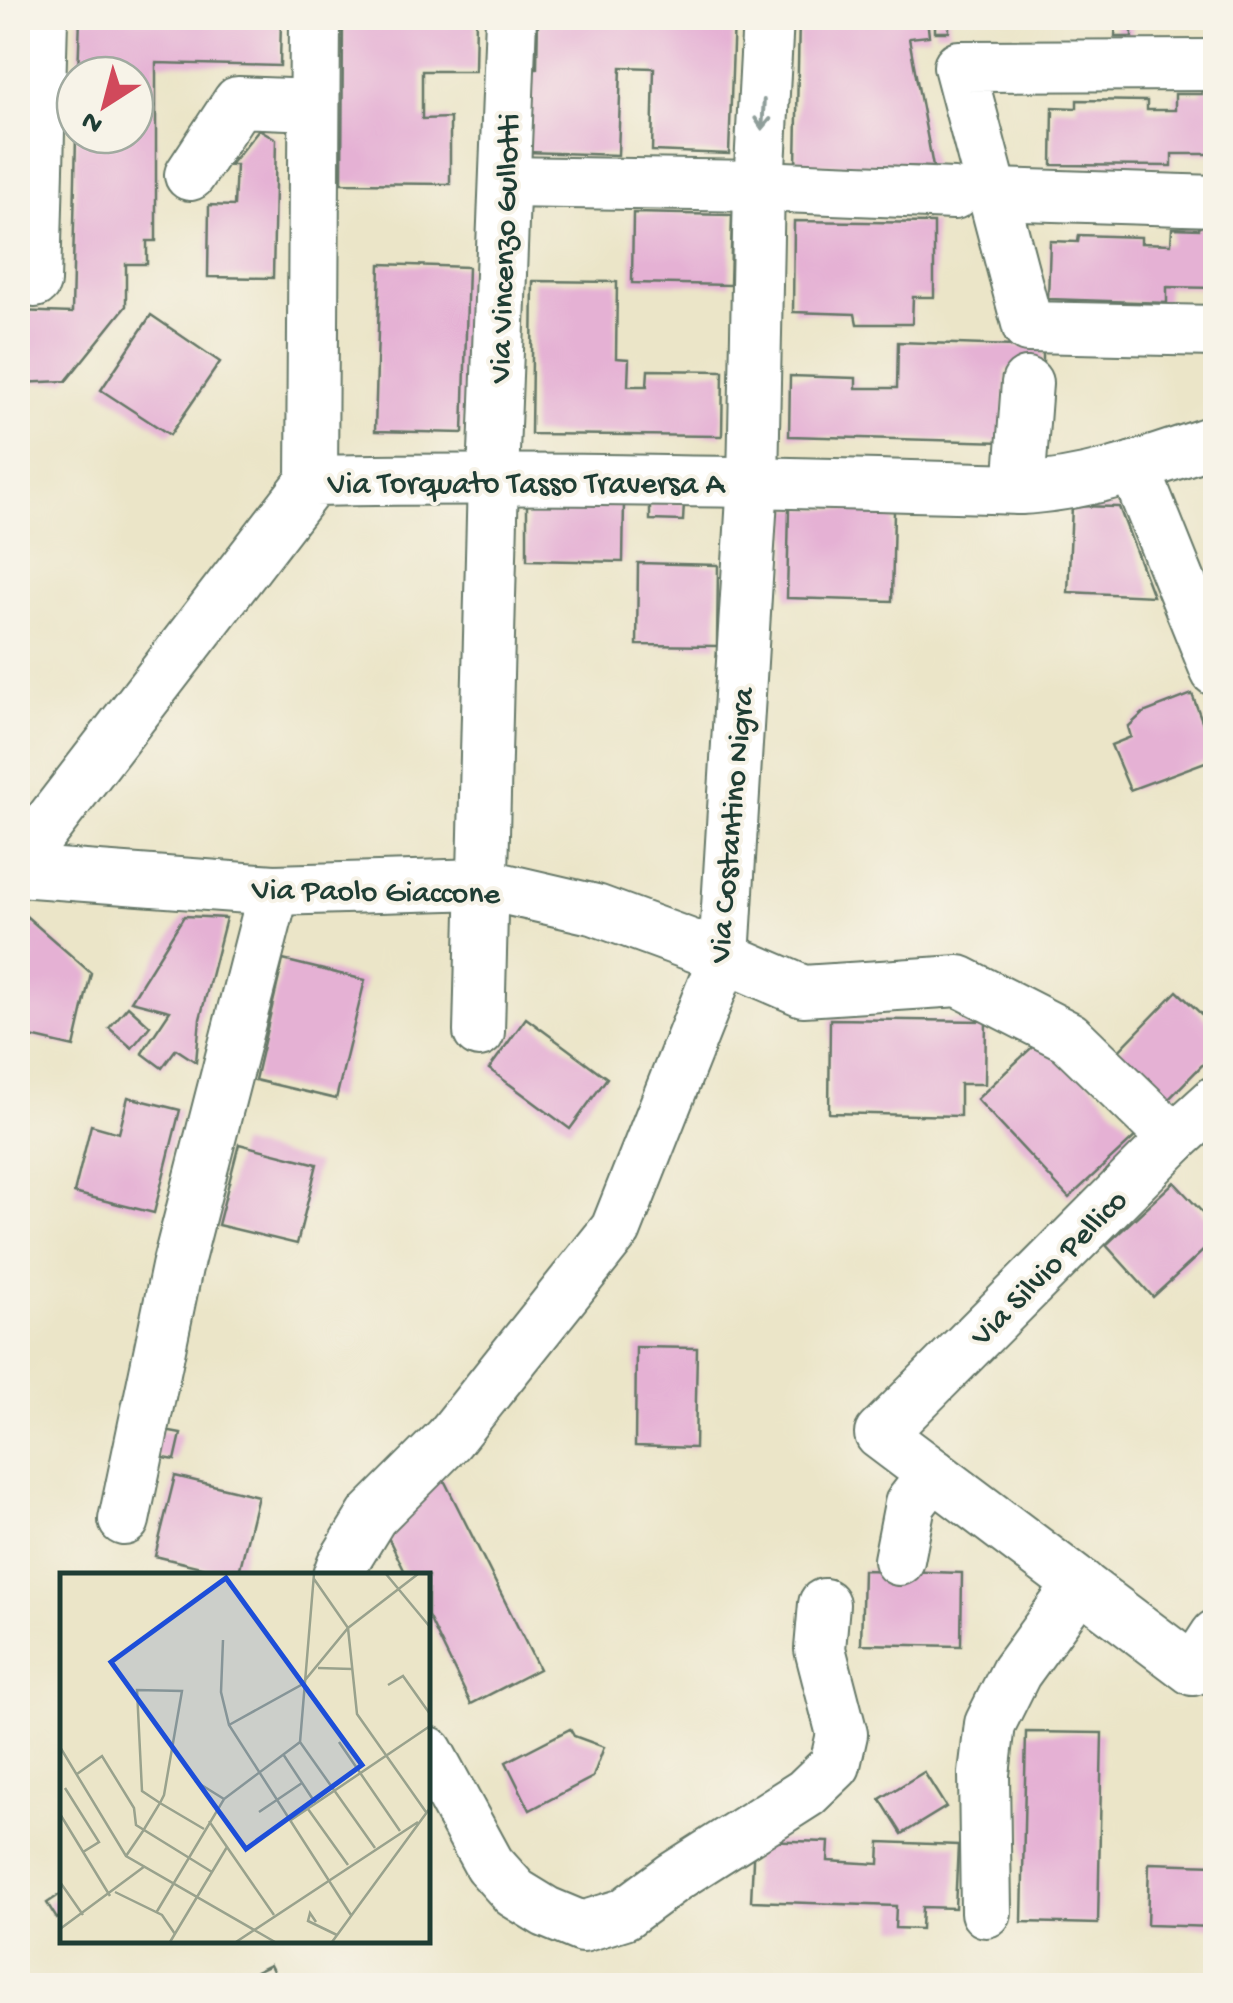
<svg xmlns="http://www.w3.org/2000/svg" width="1233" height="2003" viewBox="0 0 1233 2003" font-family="'Gochi Hand',sans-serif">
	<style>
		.building { fill: #e5b1d4 }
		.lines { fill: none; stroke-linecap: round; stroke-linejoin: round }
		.minor-casing { stroke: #667868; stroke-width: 54 }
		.minor { stroke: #fff; stroke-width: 50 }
		.oneway { stroke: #8f9e9a }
		.labels { text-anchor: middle; stroke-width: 8; stroke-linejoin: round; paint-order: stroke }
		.street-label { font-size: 32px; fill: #1f3d34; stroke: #f7f3e8 }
		.inset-road { fill: none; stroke: #99a28d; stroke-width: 2.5 }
		.view { fill: #1d4ed8; fill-opacity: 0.15; stroke: #1d4ed8; stroke-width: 5 }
		.inset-edge { fill: none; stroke: #1f3d34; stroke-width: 5 }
	</style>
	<rect width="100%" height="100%" fill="#f7f3e8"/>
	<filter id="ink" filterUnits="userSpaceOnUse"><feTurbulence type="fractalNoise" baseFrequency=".01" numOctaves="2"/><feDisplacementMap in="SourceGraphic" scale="20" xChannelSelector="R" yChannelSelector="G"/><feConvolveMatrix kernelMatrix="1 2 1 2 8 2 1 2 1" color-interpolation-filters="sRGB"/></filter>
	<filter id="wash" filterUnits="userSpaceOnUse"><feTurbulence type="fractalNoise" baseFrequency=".0048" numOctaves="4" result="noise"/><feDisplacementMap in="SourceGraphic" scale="40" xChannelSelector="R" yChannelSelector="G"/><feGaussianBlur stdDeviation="2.25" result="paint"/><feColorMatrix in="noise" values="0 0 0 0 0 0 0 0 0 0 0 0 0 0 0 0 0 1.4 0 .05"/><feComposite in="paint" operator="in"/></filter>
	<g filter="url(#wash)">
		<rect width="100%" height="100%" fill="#ebe5c8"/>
		<g id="blocks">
			<!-- building -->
			<g class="building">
				<polygon points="80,18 281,18 280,66 156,63 156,241 147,241 147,264 126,264 126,306 66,381 18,383 18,311 72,313 76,135 135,135 135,75 78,75"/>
				<polygon points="343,18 476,18 475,71 422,71 422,119 450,118 450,184 342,183"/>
				<polygon points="538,18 734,18 729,154 652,151 654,68 621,67 618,155 526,152 529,68 537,68"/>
				<polygon points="799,18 927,18 929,36 909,38 933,167 796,164"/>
				<rect x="935" y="18" width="14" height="14"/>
				<polygon points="1116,18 1132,18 1132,37 1115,37"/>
				<polygon points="1201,89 1216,90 1216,154 1172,154 1172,166 1052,165 1053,107 1077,108 1077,100 1147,101 1147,110 1175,110 1175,94 1202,94"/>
				<polygon points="259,129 276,139 273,278 208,277 209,205 234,206 236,165 230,165"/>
				<polygon points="633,213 732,215 730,285 632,283"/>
				<polygon points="794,221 934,223 934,297 913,297 912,324 857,324 855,314 793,312"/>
				<polygon points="1199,224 1216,224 1216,288 1167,287 1167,303 1048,299 1050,241 1078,242 1079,235 1141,237 1141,243 1171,244 1172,228 1199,229"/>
				<polygon points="380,264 468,267 463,433 375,431"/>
				<polygon points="533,281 617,282 616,358 629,359 628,386 647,386 648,370 723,371 722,436 531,434"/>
				<polygon points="151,315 220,362 170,435 101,390"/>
				<polygon points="898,342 1043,347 1043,369 1006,369 1004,442 789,436 790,376 856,378 856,388 897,388"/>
				<polygon points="18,423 28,431 18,445"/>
				<polygon points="527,500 624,502 623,562 527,560"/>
				<polygon points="650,501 684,503 683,521 650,520"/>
				<polygon points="1072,506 1119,507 1153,596 1068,592"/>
				<polygon points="789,508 894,511 892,601 787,598"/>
				<polygon points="638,563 718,565 717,646 637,645"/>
				<polygon points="1192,694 1216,758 1130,790 1111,745 1131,737 1128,727 1143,713"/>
				<polygon points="26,916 91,973 74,1047 18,1034 18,958"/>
				<polygon points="184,916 226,918 200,1019 196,1062 176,1049 162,1068 142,1053 170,1011 131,1001"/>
				<polygon points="283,960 365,980 336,1099 255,1080"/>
				<polygon points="1177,991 1216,1028 1216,1051 1165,1103 1115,1055"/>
				<polygon points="128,1006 150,1026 132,1048 109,1028"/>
				<polygon points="526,1018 607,1078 570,1129 489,1069"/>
				<polygon points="830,1019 986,1021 985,1084 960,1084 960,1116 829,1113"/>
				<polygon points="1045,1035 1138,1134 1069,1198 977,1099"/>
				<polygon points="128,1097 180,1110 154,1213 74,1193 91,1125 119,1133"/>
				<polygon points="239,1144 317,1164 297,1244 218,1225"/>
				<polygon points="1174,1182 1216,1227 1216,1239 1153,1297 1106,1245"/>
				<polygon points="636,1347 697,1348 695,1448 635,1446"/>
				<polygon points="154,1429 181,1434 175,1460 148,1455"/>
				<polygon points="438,1468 539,1669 471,1704 428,1616 428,1576 407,1576 379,1519"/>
				<polygon points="175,1476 258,1496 238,1576 155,1556"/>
				<polygon points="863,1570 962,1573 961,1646 861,1644"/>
				<polygon points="570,1729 574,1736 604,1747 593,1777 530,1810 506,1762"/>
				<polygon points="1026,1732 1102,1733 1098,1924 1022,1922"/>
				<polygon points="924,1772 946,1807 902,1834 880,1799"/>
				<polygon points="754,1840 829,1842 828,1861 879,1864 880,1842 958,1845 955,1908 922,1907 921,1929 895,1928 896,1906 751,1901"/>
				<polygon points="1149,1863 1216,1865 1216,1927 1147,1925"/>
				<polygon points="62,1893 62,1915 57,1919 47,1903"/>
				<polygon points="270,1965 279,1983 273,1986 254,1986 249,1975"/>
			</g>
		</g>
	</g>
	<g filter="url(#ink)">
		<use href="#blocks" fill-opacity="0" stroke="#667868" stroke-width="2.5"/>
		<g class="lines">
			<defs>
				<g id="minor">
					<polyline points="1216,65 959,66 1028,327 1216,331"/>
					<polyline points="190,175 238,102 314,105"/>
					<polyline points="505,182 759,186 954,194"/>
					<polyline points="993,194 1216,201"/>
					<polyline points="35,282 42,18"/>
					<polyline points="1134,467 1216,671"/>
					<polyline points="312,481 315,18"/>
					<polyline points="1019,489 1027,383"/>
					<path d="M18,863L312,481C548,477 783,482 1019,489C1087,486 1152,462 1216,440"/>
					<polyline points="18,871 274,890 483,884 596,910 724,957 803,991 959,981 1069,1037 1174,1139"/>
					<polyline points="479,1032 493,478 511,18"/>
					<polyline points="1216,1101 1174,1139 880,1434 1193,1670 1216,1635"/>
					<polyline points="124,1520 177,1267 274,890"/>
					<polyline points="899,1560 910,1504 933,1474"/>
					<polyline points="338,1576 342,1565 372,1516 449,1439 616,1229 724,957 753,481 759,186 768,18"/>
					<polyline points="428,1752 489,1864 515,1893 546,1912 582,1927 624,1914 674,1877 806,1793 835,1765 842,1734 820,1649 824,1604"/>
					<polyline points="986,1912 984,1774 990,1724 1016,1672 1080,1584"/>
				</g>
			</defs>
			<!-- minor casing -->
			<use href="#minor" class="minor-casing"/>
			<!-- minor -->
			<use href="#minor" class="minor"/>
		</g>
		<!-- one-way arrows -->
		<defs><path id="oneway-shaft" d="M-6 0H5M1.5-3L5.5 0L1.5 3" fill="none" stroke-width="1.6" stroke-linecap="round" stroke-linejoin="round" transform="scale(2.5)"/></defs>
		<use class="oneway" href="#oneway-shaft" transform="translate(763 115) rotate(93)"/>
	</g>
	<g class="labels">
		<!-- street labels -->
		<g class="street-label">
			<text transform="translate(502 248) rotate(-88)" y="11">Via Vincenzo Gullotti</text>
			<text x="526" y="492">Via Torquato Tasso Traversa A</text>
			<text transform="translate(729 825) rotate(-85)" y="11">Via Costantino Nigra</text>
			<text transform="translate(376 889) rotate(1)" y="11">Via Paolo Giaccone</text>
			<text transform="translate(1047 1266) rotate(-45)" y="11">Via Silvio Pellico</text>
		</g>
	</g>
	<!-- overview -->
	<g transform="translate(60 1573)">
		<rect width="370" height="370" fill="#ebe5c8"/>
		<path class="inset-road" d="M326,1L370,54M254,6L288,55L297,141L366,239M163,67L161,119L169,152L291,342M258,95L292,96M328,112L343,103L370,141M169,152L241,112L288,55L358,1M240,169L315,275M279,169L340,258M0,174L66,283L215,369M223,181L256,231M17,201L42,183L74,235L76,252L152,299M135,208L164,226M5,215L39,269L23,279M248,236L288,292M199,239L242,210M0,241L50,323M231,247L370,153M149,248L214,342M66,283L83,258L100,230L104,222L122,118L77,117L82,218L100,230L144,256M0,309L23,342M55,319L102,342L115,361M96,340L164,226L240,169L254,1M256,349L250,340L248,348L277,362M0,356L85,293M110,369L167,274M176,369L358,249M272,369L370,235"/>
		<path class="view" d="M166,5L302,192L186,276L51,89Z"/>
		<rect width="370" height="370" class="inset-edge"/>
	</g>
	<!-- margin -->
	<rect width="1233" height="2003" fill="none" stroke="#f7f3e8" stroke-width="60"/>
	<!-- north arrow -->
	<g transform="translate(105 105) rotate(216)"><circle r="48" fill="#f7f3e8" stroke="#a1aaa0" stroke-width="2.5"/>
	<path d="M0-8L18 38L0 25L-18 38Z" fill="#d1495b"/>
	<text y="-15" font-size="28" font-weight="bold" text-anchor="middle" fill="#1f3d34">N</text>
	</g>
</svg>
